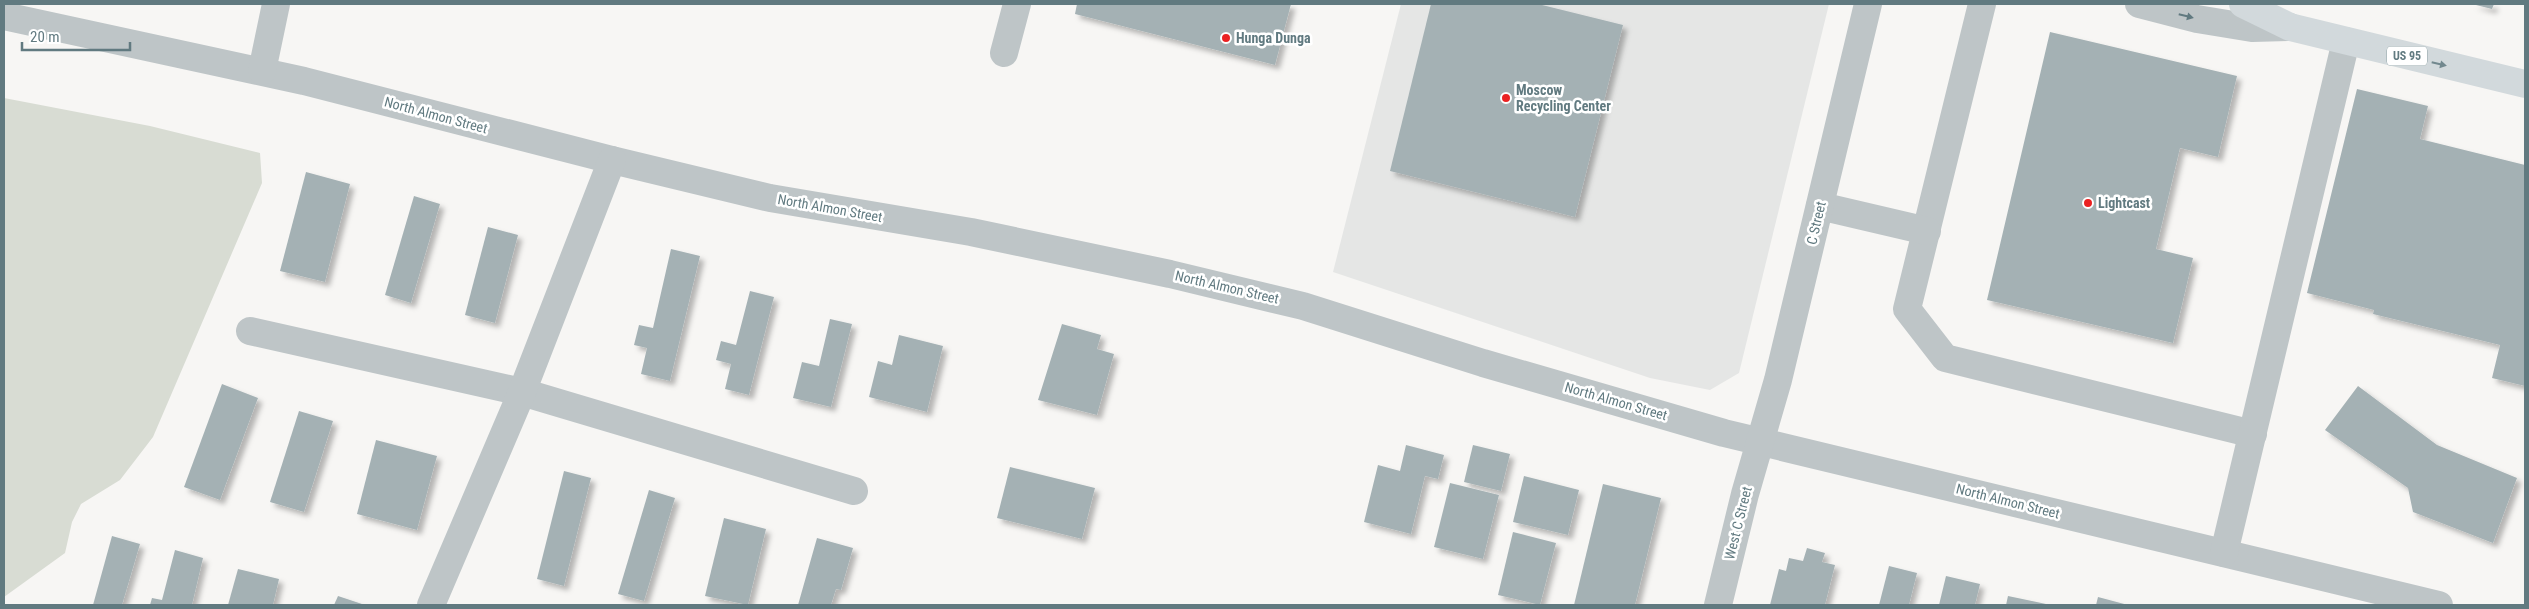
<svg xmlns="http://www.w3.org/2000/svg" width="2529" height="609" viewBox="0 0 2529 609" font-family="'Roboto Condensed',sans-serif">
	<style>
		.built { fill: #e5e6e5 }
		.green { fill: #d8dcd3 }
		.building { fill: #a4b1b4; filter: url(#shadow) }
		.lines { fill: none; stroke-linecap: round; stroke-linejoin: round }
		.minor { stroke: #bec5c7; stroke-width: 28 }
		.highway { stroke: #d2d9dc; stroke-width: 28 }
		.oneway { fill: #617a80 }
		.oneway2 { fill: #72888e }
		.poi-dot { fill: #ea2122; stroke: #fff; stroke-width: 2 }
		.labels { text-anchor: middle; stroke-width: 5; stroke-linejoin: round; paint-order: stroke }
		.shield { fill: #fff; stroke: #90a2a6; stroke-width: 1 }
		.shield-label { font-size: 12px; font-weight: bold; fill: #617a80 }
		.poi-label { font-size: 14px; font-weight: bold; fill: #617a80; stroke: #fff; text-anchor: start }
		.street-label { font-size: 14px; fill: #617a80; stroke: #fff }
	</style>
	<defs>
		<filter id="shadow"><feDropShadow dx="4.5" dy="4.5" stdDeviation="2.5" flood-color="#0004"/></filter>
	</defs>
	<rect width="100%" height="100%" fill="#f7f6f4"/>
	<!-- built -->
	<polygon class="built" points="1401,4 1829,4 1739,373 1710,390 1650,378 1333,272"/>
	<!-- green -->
	<polygon class="green" points="4,98 150,126 260,153 262,183 153,437 120,480 81,504 72,522 65,553 4,597"/>
	<!-- building -->
	<g class="building">
		<polygon points="1077,4 1291,4 1275,65 1075,14"/>
		<polygon points="1431,4 1538,4 1623,25 1575,217 1390,171"/>
		<polygon points="2472,4 2494,4 2492,9"/>
		<polygon points="2050,32 2237,76 2218,157 2180,148 2156,249 2193,258 2173,343 1987,300"/>
		<polygon points="2357,89 2428,106 2420,139 2525,165 2525,386 2492,378 2500,345 2373,314 2374,310 2307,293"/>
		<polygon points="306,172 350,184 325,282 280,271"/>
		<polygon points="414,196 440,204 411,303 385,295"/>
		<polygon points="488,227 518,235 495,323 465,315"/>
		<polygon points="671,249 700,256 670,381 641,374 647,348 634,345 639,325 653,328"/>
		<polygon points="750,291 774,297 749,395 725,389 731,364 716,360 721,341 736,345"/>
		<polygon points="830,319 852,324 831,407 793,398 802,362 819,366"/>
		<polygon points="1062,324 1101,335 1097,349 1114,354 1097,415 1038,400"/>
		<polygon points="899,335 943,346 927,412 869,397 878,361 892,365"/>
		<polygon points="222,384 258,398 220,500 184,487"/>
		<polygon points="2358,386 2437,445 2517,478 2493,543 2413,512 2408,488 2325,430"/>
		<polygon points="299,411 333,421 304,512 270,502"/>
		<polygon points="376,440 437,456 417,530 357,514"/>
		<polygon points="1406,445 1444,455 1438,479 1425,476 1411,534 1364,522 1378,465 1400,471"/>
		<polygon points="1473,445 1510,454 1501,491 1464,482"/>
		<polygon points="1010,467 1095,488 1082,539 997,518"/>
		<polygon points="564,471 591,478 564,586 537,579"/>
		<polygon points="1524,476 1579,490 1568,535 1513,522"/>
		<polygon points="1450,483 1499,495 1483,559 1434,547"/>
		<polygon points="1603,484 1661,498 1635,605 1574,605"/>
		<polygon points="649,490 675,498 644,601 618,594"/>
		<polygon points="724,518 766,529 748,605 705,596"/>
		<polygon points="1513,532 1556,543 1540,605 1498,595"/>
		<polygon points="112,536 140,544 122,605 93,605"/>
		<polygon points="817,538 853,548 841,590 836,589 831,605 798,605"/>
		<polygon points="1807,548 1825,553 1822,562 1835,565 1825,605 1770,605 1779,569 1786,571 1789,558 1803,561"/>
		<polygon points="175,550 203,558 192,605 150,605 152,598 162,600"/>
		<polygon points="1889,566 1917,573 1909,605 1879,605"/>
		<polygon points="238,569 279,579 273,605 228,605"/>
		<polygon points="1946,576 1980,584 1975,605 1939,605"/>
		<polygon points="338,596 365,605 334,605"/>
		<polygon points="2008,596 2046,604 2045,605 2006,605"/>
		<polygon points="2098,597 2128,605 2096,605"/>
	</g>
	<g class="lines">
		<!-- minor -->
		<g class="minor">
			<polyline points="1982,4 1907,309 1945,358 2253,434"/>
			<polyline points="2139,4 2197,19 2252,28 2290,27"/>
			<polyline points="4,16 304,81 612,160 770,198 971,232 1170,274 1303,306 1483,363 1724,433 2439,605"/>
			<polyline points="1004,53 1017,4"/>
			<polyline points="262,71 276,4"/>
			<polyline points="1820,206 1927,231"/>
			<polyline points="250,331 522,392 854,491"/>
			<polyline points="2224,553 2346,41"/>
			<polyline points="431,605 522,392 612,160"/>
			<polyline points="1718,605 1745,494 1778,380 1868,4"/>
		</g>
		<!-- highway -->
		<polyline class="highway" points="2243,4 2290,27 2525,84"/>
	</g>
	<!-- one-way arrows -->
	<defs><path id="oneway-solid" d="M-6-.8H1V-3.2L6.5 0L1 3.2V.8H-6Z" transform="scale(1.25)"/></defs>
	<use class="oneway" href="#oneway-solid" transform="translate(2186 16) rotate(14)"/>
	<use class="oneway2" href="#oneway-solid" transform="translate(2439 64) rotate(13)"/>
	<!-- markers -->
	<g class="poi-dot">
		<circle cx="1226" cy="38" r="5"/>
		<circle cx="1506" cy="98" r="5"/>
		<circle cx="2088" cy="203" r="5"/>
	</g>
	<g class="labels">
		<!-- shield labels -->
		<rect class="shield" x="2387" y="46.5" width="40" height="19" rx="4"/>
		<g class="shield-label">
			<text x="2407" y="60">US 95</text>
		</g>
		<!-- poi labels -->
		<g class="poi-label">
			<text x="1236" y="43">Hunga Dunga</text>
			<text x="1516" y="95">Moscow<tspan x="1516" dy="16">Recycling Center</tspan></text>
			<text x="2098" y="208">Lightcast</text>
		</g>
		<!-- street labels -->
		<g class="street-label">
			<text transform="translate(436 115) rotate(15)" y="5">North Almon Street</text>
			<text transform="translate(830 208) rotate(10)" y="5">North Almon Street</text>
			<text transform="translate(1816 223) rotate(-77)" y="5">C Street</text>
			<text transform="translate(1227 287) rotate(13)" y="5">North Almon Street</text>
			<text transform="translate(1616 401) rotate(16)" y="5">North Almon Street</text>
			<text transform="translate(2008 501) rotate(14)" y="5">North Almon Street</text>
			<text transform="translate(1738 523) rotate(-76)" y="5">West C Street</text>
		</g>
	</g>
	<!-- border -->
	<rect width="2529" height="609" fill="none" stroke="#617a80" stroke-width="10"/>
	<!-- scale -->
	<path d="M22 42v8h108v-8" fill="none" stroke="#617a80" stroke-width="2.5"/>
	<text x="30" y="42" font-size="15" fill="#617a80" stroke="#ffffff" stroke-width="4" paint-order="stroke">20 m</text>
</svg>
